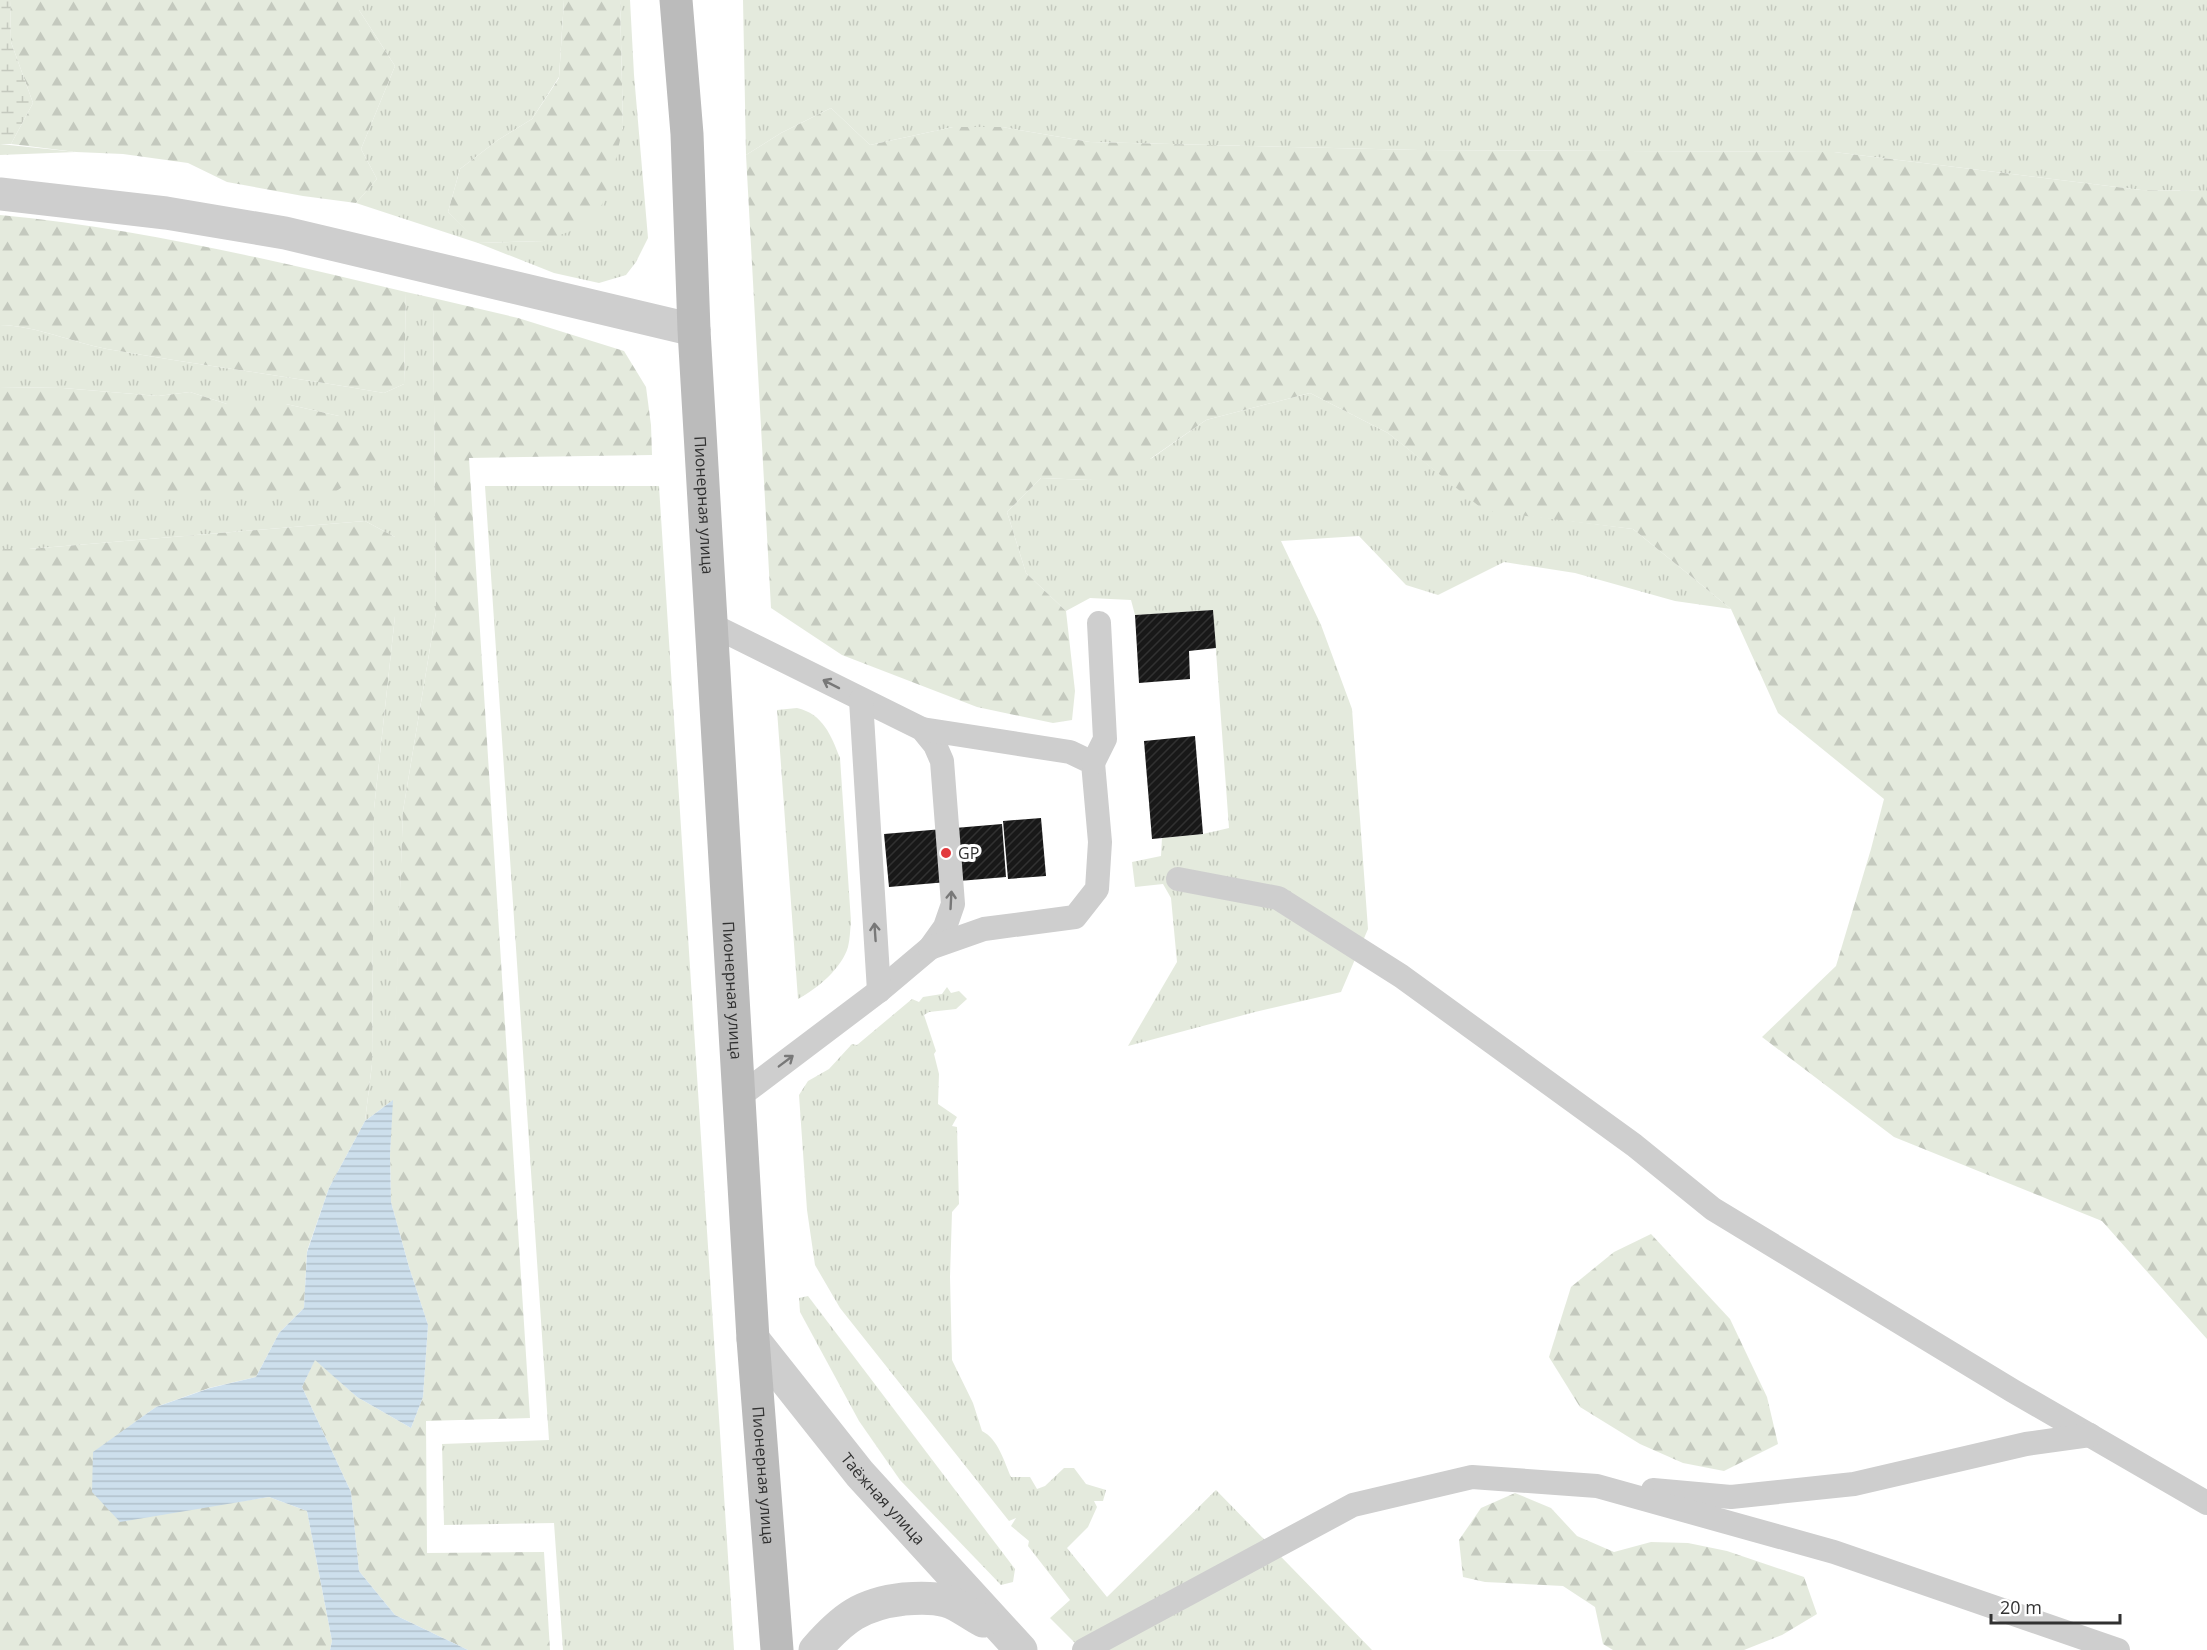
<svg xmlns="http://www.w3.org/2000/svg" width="2207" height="1650" viewBox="0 0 2207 1650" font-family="'Open Sans',sans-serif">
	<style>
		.grass { fill: url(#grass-tufts) }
		.forest { fill: url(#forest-firs) }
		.wetland { fill: url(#wetland-marsh) }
		.water { fill: url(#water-rules) }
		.building { fill: url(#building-hatch) }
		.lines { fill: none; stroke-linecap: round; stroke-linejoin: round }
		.lane { stroke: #cecece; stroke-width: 24 }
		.street { stroke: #cecece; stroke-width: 33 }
		.secondary { stroke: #bbb; stroke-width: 33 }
		.oneway { stroke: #787878 }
		.poi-dot { fill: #e23a3e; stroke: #fff; stroke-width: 2 }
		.labels { text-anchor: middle; stroke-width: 6; stroke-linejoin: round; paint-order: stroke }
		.street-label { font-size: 16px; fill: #313131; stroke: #fff }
		.poi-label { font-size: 16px; fill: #313131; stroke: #fff; text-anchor: start }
	</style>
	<defs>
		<pattern id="grass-tufts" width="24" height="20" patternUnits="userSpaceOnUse" patternTransform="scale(1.5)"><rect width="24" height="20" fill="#e4eadd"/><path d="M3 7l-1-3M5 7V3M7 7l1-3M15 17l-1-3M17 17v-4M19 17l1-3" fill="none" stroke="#c4c9be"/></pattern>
		<pattern id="forest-firs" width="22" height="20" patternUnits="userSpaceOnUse" patternTransform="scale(1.5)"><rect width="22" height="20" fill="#e4eadd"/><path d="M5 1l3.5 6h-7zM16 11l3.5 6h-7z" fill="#c4c9be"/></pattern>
		<pattern id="wetland-marsh" width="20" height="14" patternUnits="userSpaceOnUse" patternTransform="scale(1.5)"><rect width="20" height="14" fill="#e4eadd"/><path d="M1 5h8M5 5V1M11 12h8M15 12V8" fill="none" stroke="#c4c9be"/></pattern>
		<pattern id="water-rules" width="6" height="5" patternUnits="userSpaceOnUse" patternTransform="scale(1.5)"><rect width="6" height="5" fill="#cddfec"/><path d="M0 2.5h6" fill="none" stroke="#b0c0cb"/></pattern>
		<pattern id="building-hatch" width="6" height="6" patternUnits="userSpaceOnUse" patternTransform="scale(1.5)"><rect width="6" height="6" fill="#181818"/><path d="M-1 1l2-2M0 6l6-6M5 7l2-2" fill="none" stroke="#313131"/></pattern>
	</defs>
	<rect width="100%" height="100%" fill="#fff"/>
	<!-- grass -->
	<g class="grass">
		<polygon points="359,0 564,0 559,77 532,119 498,140 460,169 448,212 479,243 544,241 623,128 620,0 630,0 634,75 648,238 636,262 626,275 599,283 554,273 478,243 356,203 377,179 361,149 395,66 359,10"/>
		<polygon points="743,0 2207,0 2207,191 2141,190 1834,152 1418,150 1090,142 1002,127 953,127 870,145 831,108 781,133 746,155"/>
		<polygon points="0,144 76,152 0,155"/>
		<path d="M406,292L433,298L436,612L403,811L393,1100L365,1121L372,1064L374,809L395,616V537L365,521L29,549H0V492H190L339,416L286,404H227L190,392L158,396L63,388L0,387V325C37,326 71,342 107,349C199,365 292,377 384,393L404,384Z"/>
		<polygon points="1310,393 1388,433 1485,510 1633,529 1731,609 1675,601 1575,573 1504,562 1438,595 1406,585 1359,536 1281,541 1321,625 1352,709 1368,929 1341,992 1255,1012 1128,1046 1177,962 1171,898 1163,884 1135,887 1132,862 1161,856 1162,838 1203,834 1229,828 1213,610 1135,615 1131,600 1090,598 1066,611 1026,573 1007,512 1041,478 1089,480 1152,458 1206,420"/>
		<polygon points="485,486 659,486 734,1650 563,1650 554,1523 444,1525 442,1444 549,1440"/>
		<path d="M797,708C823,714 831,735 840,758L851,922C850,930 850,939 848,947C842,968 817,989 798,999L777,710Z"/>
		<path d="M947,987L951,993L959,991L967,999L956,1009L929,1012L924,1015L936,1051L934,1054L939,1074L938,1104L957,1117L952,1126L957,1127L959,1204L952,1212L950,1277L952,1360L973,1403L982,1431C998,1439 1004,1461 1011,1477H1030L1037,1489L1045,1486L1064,1468H1074L1086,1484L1106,1490L1103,1501H1094L1097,1507L1088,1527L1067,1548L1107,1597L1216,1490L1372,1650H1082L1050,1618L1070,1600L1028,1546L1029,1541L1011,1526L1016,1518L1009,1521L840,1308L815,1265L807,1210L799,1095L808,1081L829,1069L852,1044L857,1045L912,999L919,1002L923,997L942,994Z"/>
		<polygon points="808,1296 1015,1569 1013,1582 1001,1585 900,1480 859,1421 800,1312 799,1298"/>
	</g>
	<!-- forest -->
	<g class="forest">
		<polygon points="10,0 359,0 359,10 395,66 361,149 377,179 356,203 303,196 227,182 188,163 123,154 76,152 11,144 33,103 11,42"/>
		<polygon points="564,0 620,0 623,127 608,193 592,223 544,241 478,243 448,212 460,169 498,140 532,119 559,78"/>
		<polygon points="831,108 870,145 953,127 1002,127 1090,142 1418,150 1834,152 2141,190 2207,191 2207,1339 2102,1221 1894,1137 1762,1037 1836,966 1871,849 1884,799 1778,713 1731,609 1633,529 1485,511 1388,433 1310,393 1206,420 1127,475 1089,480 1041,478 1007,512 1026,573 1066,611 1075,691 1072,720 1053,723 977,707 842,655 771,608 746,155 781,133"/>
		<path d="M0,215C137,228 272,260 406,292L404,384L384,393C292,377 199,365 107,349C71,342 37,326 0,325Z"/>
		<polygon points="433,298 518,318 624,351 646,387 651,425 652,455 469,458 530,1418 426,1421 427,1553 544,1552 550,1650 468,1650 395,1615 359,1571 351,1492 302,1387 315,1359 357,1397 411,1428 423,1397 428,1325 409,1267 391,1202 390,1155 403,811 436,612"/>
		<polygon points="0,387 63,388 158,396 190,392 227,404 286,404 339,416 368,435 377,463 335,492 0,492"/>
		<polygon points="365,521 395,537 395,616 374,809 372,1064 365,1121 329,1188 307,1251 304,1308 279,1333 256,1377 209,1388 156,1407 94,1452 198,1508 269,1497 307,1511 332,1641 330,1650 0,1650 0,549 29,549"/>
		<polygon points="1651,1234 1730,1319 1767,1397 1778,1444 1724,1471 1683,1463 1640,1444 1580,1407 1549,1357 1571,1287 1614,1252"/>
		<polygon points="1515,1493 1551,1508 1577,1536 1614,1552 1651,1542 1688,1543 1727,1551 1804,1577 1817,1614 1782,1635 1744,1650 1613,1650 1603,1644 1595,1607 1563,1586 1485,1582 1463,1577 1459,1540 1481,1508"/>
	</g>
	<!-- wetland -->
	<polygon class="wetland" points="0,0 10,0 11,42 33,103 11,144 0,144"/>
	<!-- water -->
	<polygon class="water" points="393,1100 390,1155 391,1202 409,1267 428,1325 423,1397 411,1428 357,1397 315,1360 302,1387 351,1492 359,1571 395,1615 468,1650 330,1650 332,1641 307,1511 269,1497 120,1522 92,1492 93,1452 156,1407 210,1388 256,1377 279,1333 304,1308 307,1252 329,1188 365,1121"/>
	<!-- building -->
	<g class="building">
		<polygon points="1213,610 1216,648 1189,651 1190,679 1139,683 1135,615"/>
		<polygon points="1195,736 1203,834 1152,839 1144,741"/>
		<polygon points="1041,818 1046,876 1008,879 1003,821"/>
		<polygon points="1002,824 1006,877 889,887 884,834"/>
	</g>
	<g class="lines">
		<!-- lane -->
		<g class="lane">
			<polyline points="712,625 922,729 935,745 942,761 953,904 945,927 930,948 879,991 740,1096"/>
			<polyline points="861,700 879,991"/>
			<polyline points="922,729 1070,752 1093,763 1100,842 1097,889 1075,917 984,929 930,948"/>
			<polyline points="1093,763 1105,739 1099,623"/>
			<polyline points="1178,879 1278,898 1401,976 1634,1145 1713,1209 2013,1391 2207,1503"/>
			<polyline points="1653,1490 1731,1497 1854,1484 2026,1444 2090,1435"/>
			<polyline points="1084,1650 1353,1505 1472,1477 1597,1486 1834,1552 2118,1650"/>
		</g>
		<!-- street -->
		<g class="street">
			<polyline points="0,194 166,213 285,233 694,330"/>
			<path id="s1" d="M753,1339L860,1474L1021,1650"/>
			<path d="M815,1650C843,1618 861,1604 904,1599C917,1598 933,1597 946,1601C958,1604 971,1615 983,1621"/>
		</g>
		<!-- secondary -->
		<path class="secondary" id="s2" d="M676,0L687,134L694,330L753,1339L777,1650"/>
	</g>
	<!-- one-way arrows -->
	<defs><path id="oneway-shaft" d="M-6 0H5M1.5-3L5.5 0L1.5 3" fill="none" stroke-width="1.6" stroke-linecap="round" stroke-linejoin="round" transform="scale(1.5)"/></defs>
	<g class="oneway">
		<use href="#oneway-shaft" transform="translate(831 684) rotate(-153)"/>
		<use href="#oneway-shaft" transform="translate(951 900) rotate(-87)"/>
		<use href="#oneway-shaft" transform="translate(875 932) rotate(-94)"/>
		<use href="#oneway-shaft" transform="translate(786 1061) rotate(-37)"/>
	</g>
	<!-- markers -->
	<circle class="poi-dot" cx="946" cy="853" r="6"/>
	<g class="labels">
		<!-- street labels -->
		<g class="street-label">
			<text dy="6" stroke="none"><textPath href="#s2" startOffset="506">Пионерная улица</textPath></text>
			<text dy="6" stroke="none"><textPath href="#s2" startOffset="992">Пионерная улица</textPath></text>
			<text dy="6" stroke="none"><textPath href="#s2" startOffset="1478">Пионерная улица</textPath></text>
			<text dy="6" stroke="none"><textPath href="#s1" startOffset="206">Таёжная улица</textPath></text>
		</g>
		<!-- poi labels -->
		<g class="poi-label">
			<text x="958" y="859">GP</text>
		</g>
	</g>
	<!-- scale -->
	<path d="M1991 1614v9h129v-9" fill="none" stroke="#313131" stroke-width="3"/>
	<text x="2000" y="1614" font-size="18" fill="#313131" stroke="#ffffff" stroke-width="4.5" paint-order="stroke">20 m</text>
</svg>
